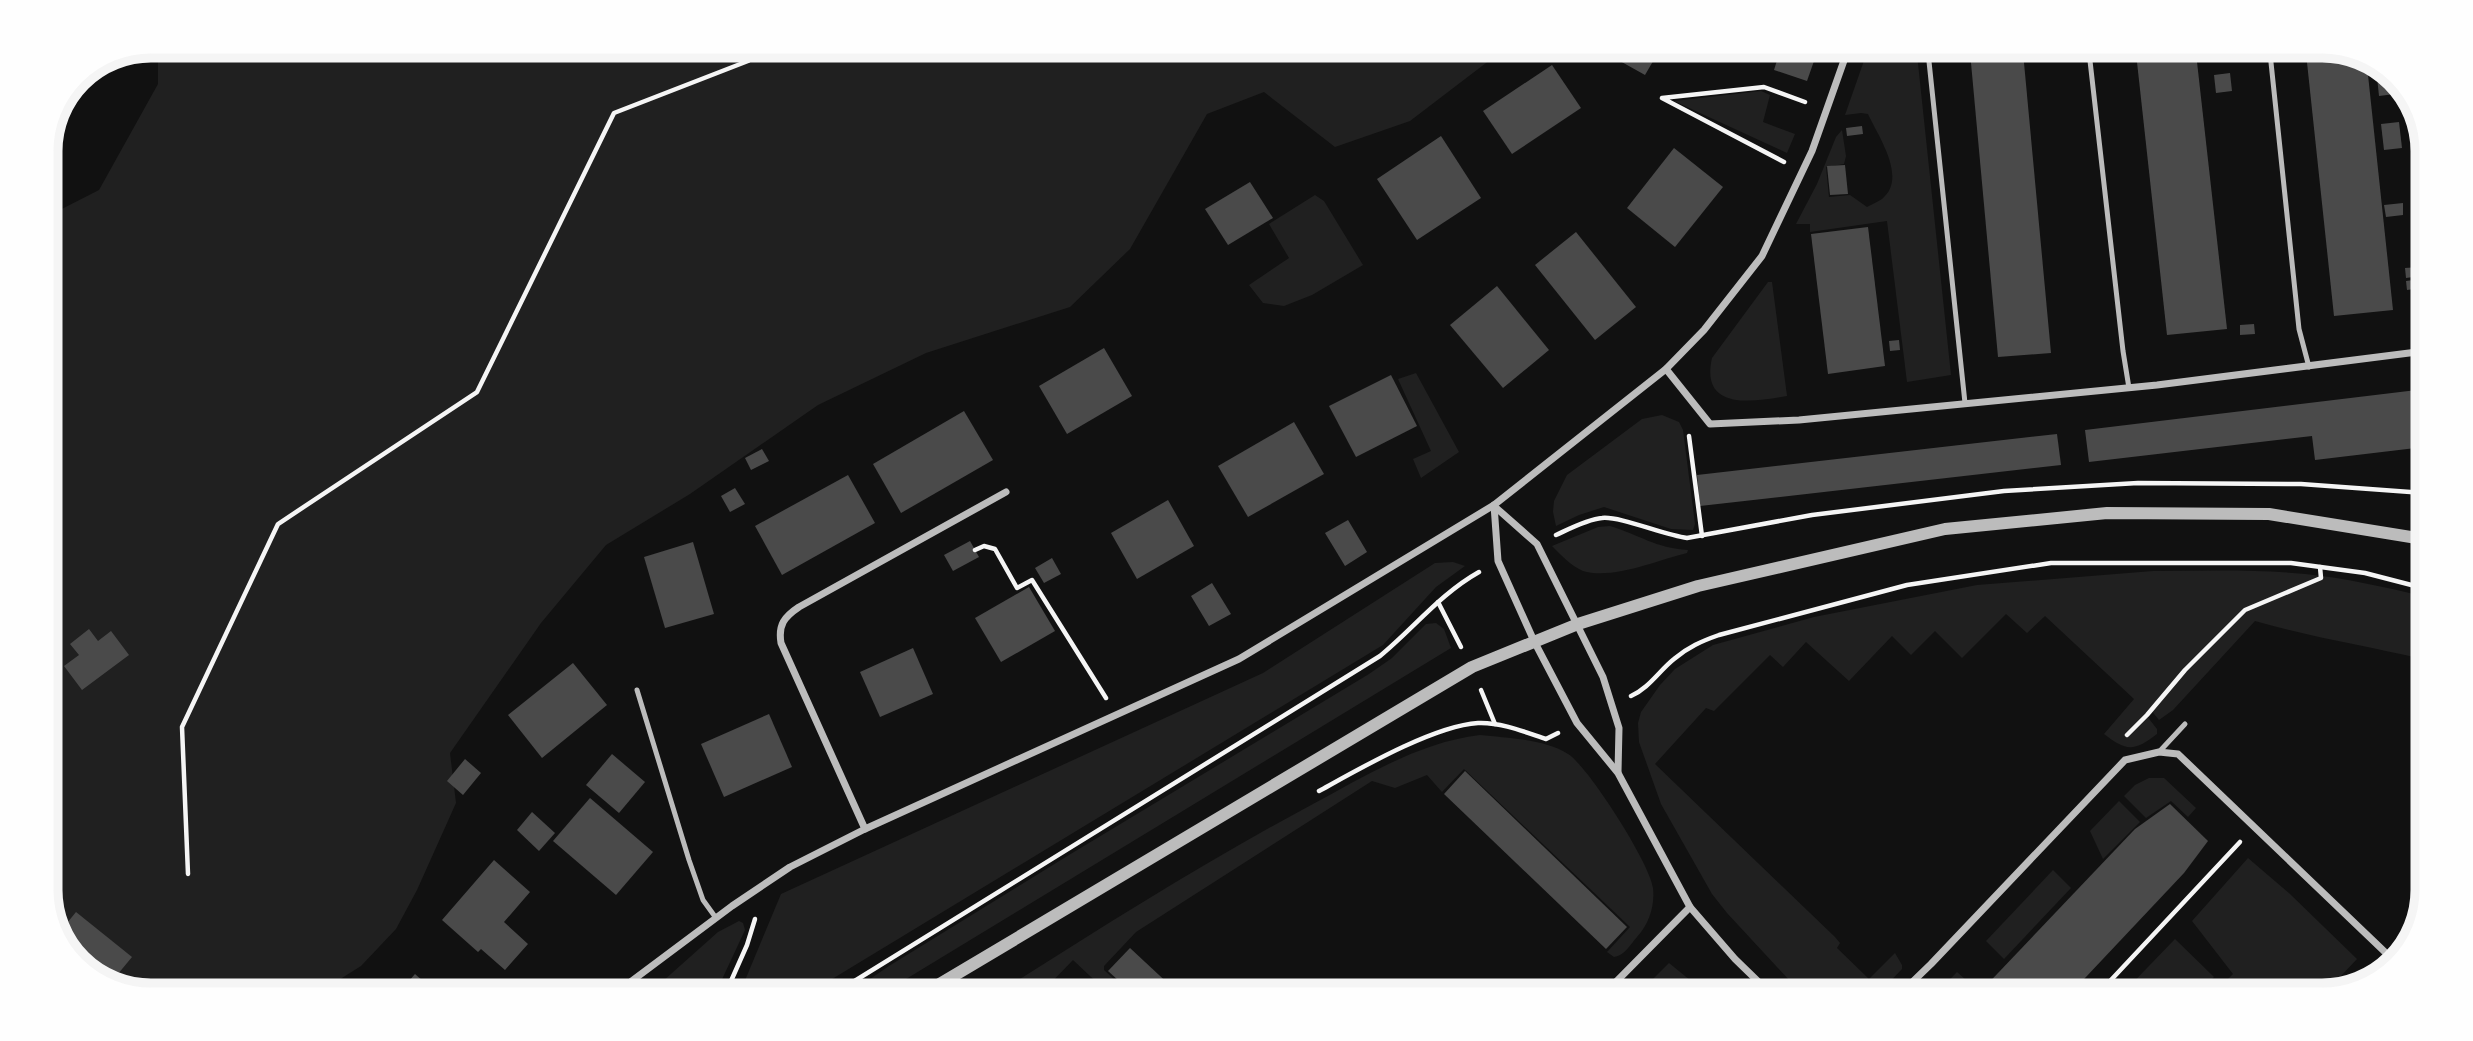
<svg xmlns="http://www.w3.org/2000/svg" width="2473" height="1041" viewBox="0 0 2473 1041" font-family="'Work Sans',sans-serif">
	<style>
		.green { fill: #202020 }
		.building { fill: #4a4a4a }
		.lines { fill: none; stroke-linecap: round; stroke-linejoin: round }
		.path { stroke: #f5f5f5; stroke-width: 4.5 }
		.service { stroke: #bcbcbc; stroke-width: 5 }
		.minor { stroke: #bcbcbc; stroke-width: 7 }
		.tertiary { stroke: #bcbcbc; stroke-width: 12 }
		.rim { fill: none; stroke: #f5f5f5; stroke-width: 9 }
	</style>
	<rect width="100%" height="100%" fill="#111"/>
	<!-- green -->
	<g class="green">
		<polygon points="158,46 1503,50 1410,121 1335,147 1264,92 1207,114 1130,249 1070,307 926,353 818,405 690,494 606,545 541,623 450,753 456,803 417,890 396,929 361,966 326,988 111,988 67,954 46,898 46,217 99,190 158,84"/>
		<path d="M1867,52L1917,54L1951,375L1907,382L1887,221L1810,232V224H1796L1817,184L1836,137L1842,130L1846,156L1844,164L1826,167L1829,197L1850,195L1867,207C1872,204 1878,202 1882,199C1908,178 1878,136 1868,114L1861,113L1845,115Z"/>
		<polygon points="1761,91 1770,95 1763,122 1795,134 1787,153 1674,101"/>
		<polygon points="1315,195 1324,201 1363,265 1312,295 1284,306 1263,303 1249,285 1289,258 1269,224"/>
		<path d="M1768,282H1772L1787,396C1753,402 1700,411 1712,358Z"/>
		<polygon points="1416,373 1459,452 1421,478 1413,459 1431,451 1398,379"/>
		<polygon points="1662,415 1679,422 1683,430 1695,524 1693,530 1671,529 1604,507 1579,515 1556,526 1553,512 1554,501 1567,475 1642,419"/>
		<path d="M1610,526C1640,535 1655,548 1688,550L1687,553C1658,560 1612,580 1583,571C1571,566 1561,555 1552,546L1598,527Z"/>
		<polygon points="1453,562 1465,566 1436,587 1383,645 814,990 741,990 781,894 1263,673 1435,563"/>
		<path d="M2153,571C2204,571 2255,569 2305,574C2345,578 2384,587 2423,596L2422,659C2367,646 2310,637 2255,621L2173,710L2159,720L2150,709L2146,715L2157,729V734C2134,752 2126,751 2104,734L2134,699L2045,616L2027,633L2006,614L1962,658L1935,631L1911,655L1892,636L1849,681L1806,642L1783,667L1770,655L1714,711L1706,708L1655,764L1835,937L1840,943L1837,948L1869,979L1895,953L1902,965V969L1878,994H1802L1727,913L1712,894L1661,804L1639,742L1638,723L1641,712L1660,685L1675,669L1713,645L1814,617L1977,585Z"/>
		<polygon points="1436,623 1444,629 1451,648 888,990 854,990 889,966 1069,855 1369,674 1392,658 1426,624"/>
		<path d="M1480,735C1507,738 1545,739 1568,754C1588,766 1651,865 1653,888C1655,906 1649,924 1637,937C1630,945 1625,955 1614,957L1607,952L1630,927L1464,769L1442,792L1427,775L1395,788L1372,781L1136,932L1104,966V970L1127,991H1106L1073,960L1043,991H1001C1104,926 1206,861 1313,804C1365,776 1420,742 1480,735Z"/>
		<polygon points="2149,778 2164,778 2196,808 2188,817 2171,801 2146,818 2124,796 2135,785"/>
		<polygon points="2119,801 2140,822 2103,859 2090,831"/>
		<polygon points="2248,858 2290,894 2357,959 2323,995 2212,995 2233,974 2192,921"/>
		<polygon points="2053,870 2071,888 2004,959 1986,941"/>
		<polygon points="739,921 743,923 745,930 717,990 653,990 718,932"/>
		<polygon points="2175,939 2214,977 2196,995 2121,995"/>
		<polygon points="1669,963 1696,985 1683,993 1639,993"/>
		<polygon points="1957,972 1975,988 1969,994 1936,994"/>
	</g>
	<!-- building -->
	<g class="building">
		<polygon points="1602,51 1659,51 1645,75"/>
		<polygon points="1780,51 1814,61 1807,81 1774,70"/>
		<polygon points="1970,52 2023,52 2051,353 1998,357"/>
		<polygon points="2136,53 2196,53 2227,329 2167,335"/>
		<polygon points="2306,53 2362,53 2366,56 2393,310 2334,316"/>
		<polygon points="1552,65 1581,108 1512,154 1483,111"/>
		<polygon points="93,69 78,80 76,77 76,76"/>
		<polygon points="2230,73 2232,91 2216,93 2214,75"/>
		<polygon points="2391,75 2393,77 2395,94 2379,96 2377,77"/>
		<polygon points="2399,122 2402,148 2384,150 2381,124"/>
		<polygon points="1862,126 1863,134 1847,136 1846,128"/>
		<polygon points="1441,136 1481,198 1417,240 1377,179"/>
		<polygon points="1674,148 1723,187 1675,247 1627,208"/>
		<polygon points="1845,165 1848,194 1830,195 1827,166"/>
		<polygon points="1250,182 1273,218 1228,245 1205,209"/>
		<polygon points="2403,203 2403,215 2386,217 2384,205"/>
		<polygon points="1868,227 1885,366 1828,374 1811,234"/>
		<polygon points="1576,232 1636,307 1595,340 1535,265"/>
		<polygon points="2419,267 2420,276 2406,278 2405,268"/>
		<polygon points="2420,279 2421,288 2407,290 2406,281"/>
		<polygon points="1497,286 1549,350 1503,388 1450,325"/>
		<polygon points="2254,324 2255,334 2240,335 2240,325"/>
		<polygon points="1899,340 1900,350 1890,351 1889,341"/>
		<polygon points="1104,348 1132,396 1067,434 1039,386"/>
		<polygon points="1391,375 1417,426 1356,457 1329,406"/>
		<polygon points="2425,389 2424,447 2315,460 2312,436 2089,462 2085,430"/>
		<polygon points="964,411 993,460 901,513 873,464"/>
		<polygon points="1294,422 1324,474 1248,517 1218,466"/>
		<polygon points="2057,434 2061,465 1700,506 1697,475"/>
		<polygon points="762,449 769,461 751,470 745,458"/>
		<polygon points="848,475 875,523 782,575 755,526"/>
		<polygon points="735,488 745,504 730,512 721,496"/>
		<polygon points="1168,500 1194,546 1137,579 1111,533"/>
		<polygon points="1348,520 1367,552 1345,566 1325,533"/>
		<polygon points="970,541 979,557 953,571 944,555"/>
		<polygon points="693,542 714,614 665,628 644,557"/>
		<polygon points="1052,558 1061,574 1044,583 1035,568"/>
		<polygon points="1212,583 1231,614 1209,626 1191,596"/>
		<polygon points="1029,587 1055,631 1001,662 975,618"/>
		<polygon points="89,629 98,641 111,631 129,655 82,690 64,666 79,655 70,644"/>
		<polygon points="913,648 933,694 880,717 860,672"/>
		<polygon points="573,663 607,705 542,758 508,715"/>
		<polygon points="769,714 792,767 724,797 701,744"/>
		<polygon points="612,754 645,782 619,813 586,785"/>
		<polygon points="465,759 481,773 463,795 447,781"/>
		<polygon points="1465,771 1627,927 1606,949 1444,794"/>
		<polygon points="590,798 653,852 616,895 553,841"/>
		<polygon points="2170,804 2208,841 2184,873 2069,995 1978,994 2135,829"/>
		<polygon points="532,812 555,833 539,851 517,830"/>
		<polygon points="494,860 530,892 504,922 528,944 505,970 481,949 478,952 442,920"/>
		<polygon points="76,912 132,957 108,986 67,954 59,933"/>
		<polygon points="1130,948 1174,989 1172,991 1130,991 1108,971"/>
		<polygon points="415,974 432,989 402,989"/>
		<polygon points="1698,987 1705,993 1689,993"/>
	</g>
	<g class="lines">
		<!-- path -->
		<g class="path">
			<polyline points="1784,162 1662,98 1764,87 1805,102"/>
			<polyline points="1689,436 1702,536"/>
			<path d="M1556,535C1569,529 1588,519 1602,518C1620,516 1664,535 1687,538L1812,515L2004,491L2138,483L2301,484L2424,493"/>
			<polyline points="975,550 984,546 995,549 1017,588 1032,580 1106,698"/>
			<polyline points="1438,602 1461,647"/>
			<polyline points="1481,690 1495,724"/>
			<path d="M1631,696C1649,688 1659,671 1674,659C1688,647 1702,641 1719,635L1907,585L2051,563H2291L2365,573L2423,588"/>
			<polyline points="2127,735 2147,715 2185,670 2245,610 2321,578 2320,567"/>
			<path d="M1319,791C1359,769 1433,726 1478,723C1501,722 1525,732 1546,739L1558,733"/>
			<polyline points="188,874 182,727 278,524 477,392 614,113 748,61 766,48"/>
			<polyline points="727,990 747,945 755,919"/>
			<path d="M840,990L1380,656C1414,628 1440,594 1479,572"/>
			<polyline points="2097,995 2240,842"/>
		</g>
		<!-- service -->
		<g class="service">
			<polyline points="1928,52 1965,403"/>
			<polyline points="2089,52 2123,351 2129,388"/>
			<polyline points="2270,53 2299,329 2309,367"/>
			<polyline points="637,690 689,860 703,900 716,918"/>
			<polyline points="2159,752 2185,724"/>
		</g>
		<!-- minor -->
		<g class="minor">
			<polyline points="1666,369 1710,424 1799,420 2157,385 2425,351"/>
			<polyline points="1494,505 1498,561 1534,641 1577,723 1618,773 1690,907 1735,959 1771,994"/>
			<polyline points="1494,506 1537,544 1603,677 1619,728 1618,772"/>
			<path d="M865,829L781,643C778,625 784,617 799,607L1006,492"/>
			<polyline points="2360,984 2420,922"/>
			<polyline points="621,989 732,906 790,867 865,829 1239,659 1494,505 1666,369 1704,330 1762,256 1812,151 1847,52"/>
			<polyline points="1605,993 1690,907"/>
			<polyline points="1900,994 1931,964 2125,760 2159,752 2178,754 2387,954"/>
		</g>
		<!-- tertiary -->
		<polyline class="tertiary" points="928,991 1472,667 1578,624 1698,586 1945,529 2107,513 2269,514 2423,539"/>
	</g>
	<!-- crop -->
	<path d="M0 0H2473V1041H0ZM151 58H2322A93 93 0 0 1 2415 151V890A93 93 0 0 1 2322 983H151A93 93 0 0 1 58 890V151A93 93 0 0 1 151 58Z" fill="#fefefe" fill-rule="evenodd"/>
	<path class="rim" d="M151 58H2322A93 93 0 0 1 2415 151V890A93 93 0 0 1 2322 983H151A93 93 0 0 1 58 890V151A93 93 0 0 1 151 58Z"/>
</svg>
